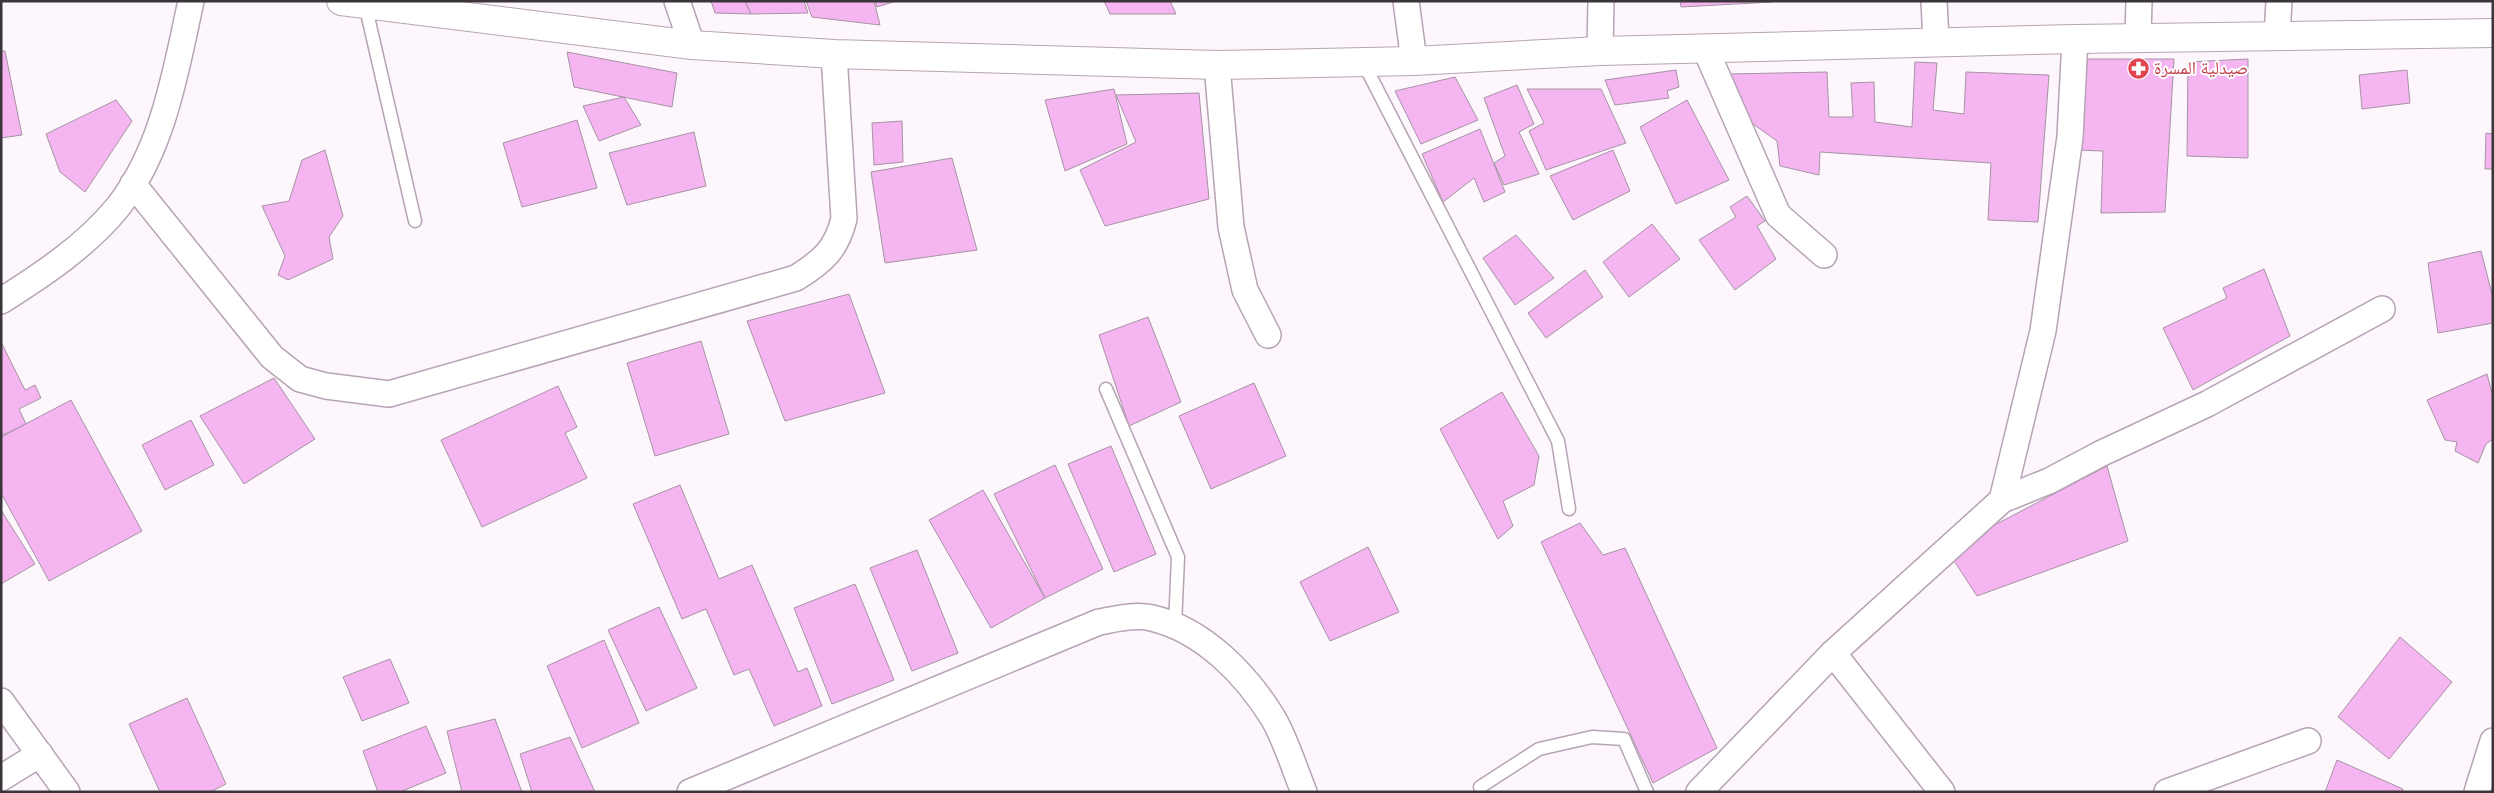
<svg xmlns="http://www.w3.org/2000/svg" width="2494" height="793" viewBox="0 0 2494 793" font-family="Figtree,'Noto Naskh Arabic',sans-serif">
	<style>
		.building { fill: #f4b5f0; stroke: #a594a4 }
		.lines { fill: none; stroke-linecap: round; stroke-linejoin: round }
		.service-casing { stroke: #b6a4b4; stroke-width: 15 }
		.minor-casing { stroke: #b6a4b4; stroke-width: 28 }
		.secondary-casing { stroke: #b6a4b4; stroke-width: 30 }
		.service { stroke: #fff; stroke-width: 12 }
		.minor { stroke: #fff; stroke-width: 25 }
		.secondary { stroke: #fff; stroke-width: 28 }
		.labels { text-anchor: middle; stroke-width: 4; stroke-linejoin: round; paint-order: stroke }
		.health-label { font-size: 18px; fill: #be3a42; stroke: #fff; text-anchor: start }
	</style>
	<rect width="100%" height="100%" fill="#fef6fd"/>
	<!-- building -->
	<g class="building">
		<polygon points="711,1 745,1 751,14 715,13"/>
		<polygon points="745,1 804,1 808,13 751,14"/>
		<polygon points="806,1 874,1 880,25 812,17"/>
		<polygon points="875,1 896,1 877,7"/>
		<polygon points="1104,1 1170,1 1176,14 1110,14"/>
		<polygon points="1680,1 1771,1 1772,2 1681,7"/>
		<polygon points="1,51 5,51 22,135 1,138"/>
		<polygon points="567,52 677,73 672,107 574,87"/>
		<polygon points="2084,59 2174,59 2165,212 2101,213 2103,151 2076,150"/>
		<polygon points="2248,59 2248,158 2187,156 2188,62"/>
		<polygon points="1915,62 1937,63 1933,110 1964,114 1966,72 2049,75 2038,222 1988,220 1991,163 1820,152 1819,175 1780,166 1777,141 1746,119 1729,74 1827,72 1829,117 1853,117 1851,83 1874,82 1875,122 1912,127"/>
		<polygon points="1676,70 1679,87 1667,91 1669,98 1615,105 1605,80"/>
		<polygon points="2407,70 2410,103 2362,109 2359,75"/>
		<polygon points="1455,77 1478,120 1421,144 1395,91"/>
		<polygon points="1517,85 1534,124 1519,132 1539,174 1504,185 1494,163 1505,156 1484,98"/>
		<polygon points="1114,89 1127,144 1065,171 1045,100"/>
		<polygon points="1527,89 1601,89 1626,143 1546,170 1529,131 1544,123"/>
		<polygon points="1199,93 1209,199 1105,226 1080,170 1136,142 1116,95"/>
		<polygon points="624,97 641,125 599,141 583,106"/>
		<polygon points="116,100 132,121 85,192 60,172 46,134"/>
		<polygon points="1687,100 1729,180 1676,204 1640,127"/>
		<polygon points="577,120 597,188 522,207 503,143"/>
		<polygon points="902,121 903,162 874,165 872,123"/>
		<polygon points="1480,129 1505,192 1484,202 1474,178 1443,202 1422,154"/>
		<polygon points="694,132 706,186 627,205 609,153"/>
		<polygon points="2486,133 2493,134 2493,169 2485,169"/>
		<polygon points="325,150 343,216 329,237 333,259 288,280 278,275 285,256 262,206 289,201 302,160"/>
		<polygon points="1613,150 1630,191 1573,220 1550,176"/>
		<polygon points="952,158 977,250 885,263 871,172"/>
		<polygon points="1747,196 1765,221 1757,226 1776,259 1735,290 1699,240 1736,217 1730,207"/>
		<polygon points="1652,224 1680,259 1629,297 1603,262"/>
		<polygon points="1516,235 1554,278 1515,305 1483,258"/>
		<polygon points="2481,251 2493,298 2493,323 2438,333 2428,263"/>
		<polygon points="2264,269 2290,336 2193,390 2163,328 2227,298 2223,288"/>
		<polygon points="1585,270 1603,297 1546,338 1528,313"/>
		<polygon points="849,294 885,393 785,421 747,321"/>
		<polygon points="1148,317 1181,402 1129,426 1099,335"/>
		<polygon points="701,341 729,434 655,456 627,363"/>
		<polygon points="1,342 25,390 35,385 41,398 19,409 26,424 1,436"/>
		<polygon points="2487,374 2493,397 2493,439 2486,444 2478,463 2455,451 2457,442 2445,440 2427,400"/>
		<polygon points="274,378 315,439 244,484 200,416"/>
		<polygon points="1254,383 1286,456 1211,489 1179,416"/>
		<polygon points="558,386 577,427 565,433 587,478 482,527 441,440"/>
		<polygon points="1502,392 1539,456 1534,485 1503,501 1513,526 1498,539 1440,429"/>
		<polygon points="71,400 142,531 49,581 1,493 1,437"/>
		<polygon points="191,420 214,465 165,490 142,445"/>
		<polygon points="1111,446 1156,554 1114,572 1068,464"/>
		<polygon points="1055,465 1103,569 1045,598 994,494"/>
		<polygon points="2107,466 2128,541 1977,596 1947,550"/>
		<polygon points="680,485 719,579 752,565 798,672 807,668 822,706 774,726 749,669 734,675 706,609 682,619 633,504"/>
		<polygon points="983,490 1045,598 991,628 929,520"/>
		<polygon points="1,510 35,564 1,584"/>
		<polygon points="1580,523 1603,555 1625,548 1717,748 1653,783 1541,542"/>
		<polygon points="1368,547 1399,612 1330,641 1300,582"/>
		<polygon points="917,550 958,653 912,671 870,568"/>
		<polygon points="855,584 894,680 832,704 794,608"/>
		<polygon points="659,607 697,688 646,711 608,630"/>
		<polygon points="2400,637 2452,682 2389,759 2338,717"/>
		<polygon points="604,640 639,723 582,748 547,666"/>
		<polygon points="390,659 409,703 362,721 343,677"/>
		<polygon points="187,698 226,784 210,792 160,792 129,724"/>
		<polygon points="495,719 522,792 462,792 447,731"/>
		<polygon points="426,726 446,773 400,792 378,792 363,751"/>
		<polygon points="570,737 595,792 532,792 520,754"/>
		<polygon points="2337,760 2403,789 2402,792 2325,792"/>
	</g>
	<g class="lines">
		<defs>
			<g id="service">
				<polyline points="365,4 415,221"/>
				<polyline points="1363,62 1558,441 1569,509"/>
				<polyline points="1106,389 1178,557 1175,626"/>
				<polyline points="1480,787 1539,749 1592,737 1624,739 1647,792"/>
			</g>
			<g id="minor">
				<polyline points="677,1 692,45"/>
				<polyline points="1406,1 1414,61"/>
				<polyline points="1934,1 1936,42"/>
				<polyline points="2277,36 2279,1"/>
				<polyline points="2138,37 2139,1"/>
				<polyline points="1705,48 1778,215 1824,255"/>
				<polyline points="1600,51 1601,1"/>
				<polyline points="1217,65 1231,227 1245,290 1268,335"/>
				<path d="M133,184L272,357L300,379L326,386L389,394L796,278C823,261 836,250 844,219L834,54"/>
				<path d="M1,301C42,275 86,246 117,208C163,151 176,70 191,1"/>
				<polyline points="2002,500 2049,481 2100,454 2207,404 2382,309"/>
				<polyline points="1833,653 1942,792"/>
				<polyline points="1,701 67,792"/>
				<polyline points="1,778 40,754"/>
				<path d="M690,792L1099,622C1116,619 1135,614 1152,618C1203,630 1246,674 1273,718C1286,740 1294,768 1304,792"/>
				<polyline points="1699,792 1833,653 2002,500 2043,331 2070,137 2075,39"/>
				<polyline points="2167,792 2308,741"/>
				<polyline points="2477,792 2493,741"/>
			</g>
			<polyline id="secondary" points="341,1 692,45 834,54 1217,65 1414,61 1600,51 2075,39 2493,33"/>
		</defs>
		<!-- service casing -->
		<use href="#service" class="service-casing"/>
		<!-- minor casing -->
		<use href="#minor" class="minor-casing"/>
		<!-- secondary casing -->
		<use href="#secondary" class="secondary-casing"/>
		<!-- service -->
		<use href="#service" class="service"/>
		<!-- minor -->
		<use href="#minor" class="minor"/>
		<!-- secondary -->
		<use href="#secondary" class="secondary"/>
	</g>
	<!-- icons -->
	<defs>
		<symbol id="pharmacy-disc" viewBox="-11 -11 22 22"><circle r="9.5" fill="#e0444e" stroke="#fff"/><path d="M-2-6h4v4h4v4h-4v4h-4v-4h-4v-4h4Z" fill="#fff"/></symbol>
	</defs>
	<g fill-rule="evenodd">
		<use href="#pharmacy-disc" x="2126" y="56" width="25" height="25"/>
	</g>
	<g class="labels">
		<!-- health labels -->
		<g class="health-label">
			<text x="2154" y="74">صيدلية المسرة</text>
		</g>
	</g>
	<!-- border -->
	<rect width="2494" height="793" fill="none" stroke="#3b343a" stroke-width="5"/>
</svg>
